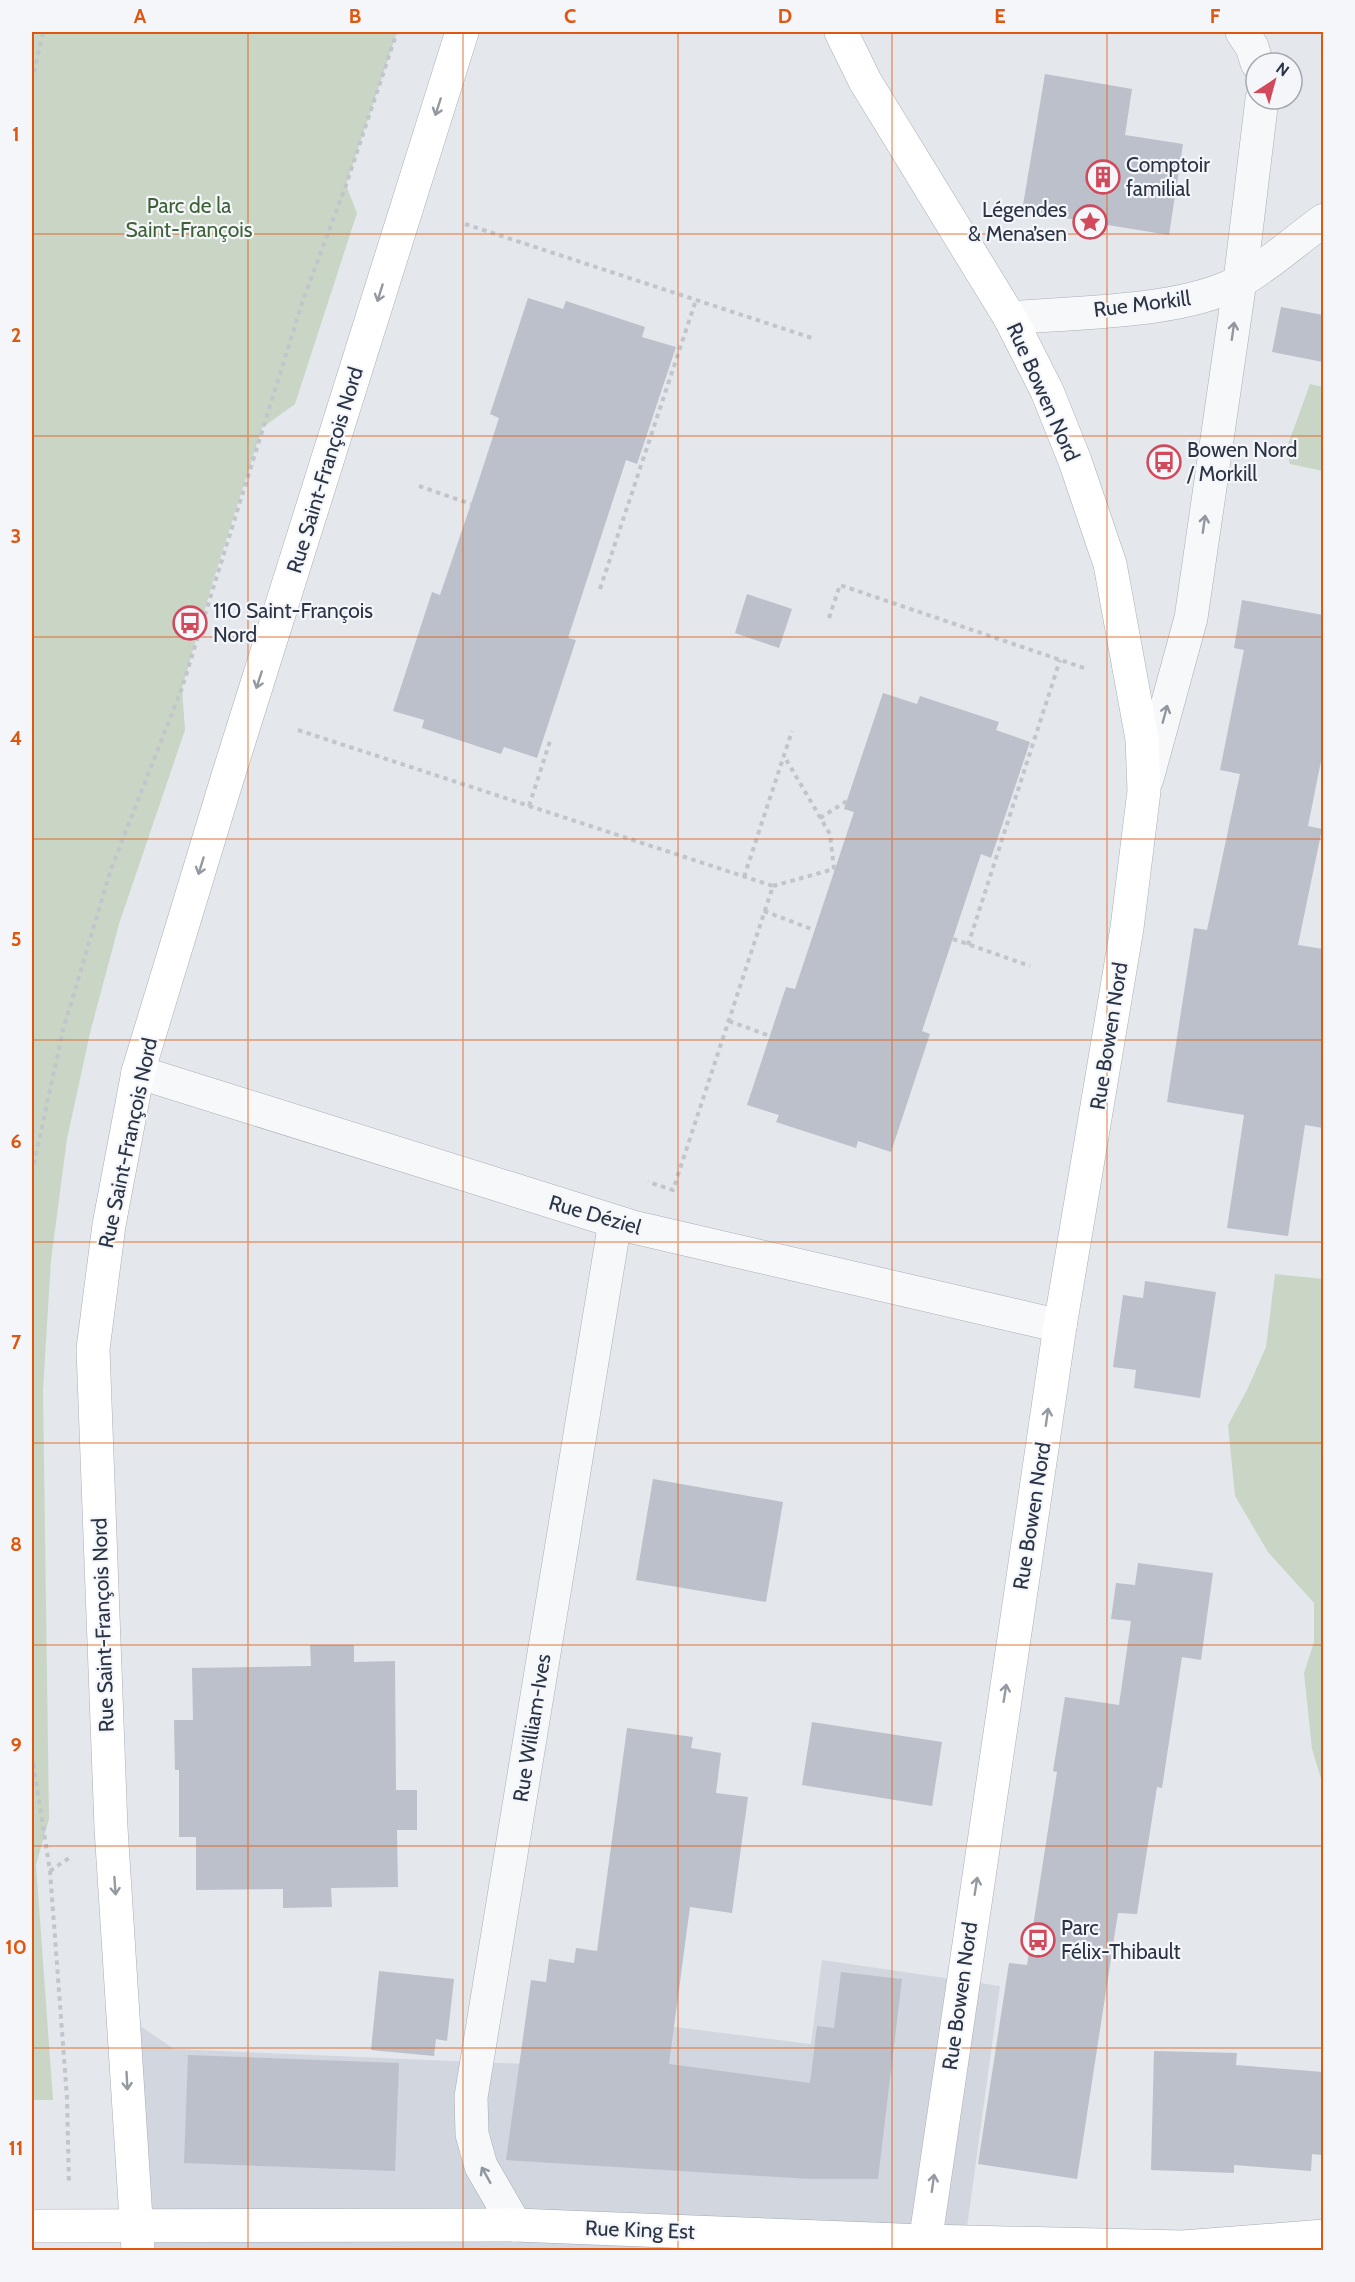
<svg xmlns="http://www.w3.org/2000/svg" width="1355" height="2282" viewBox="0 0 1355 2282" font-family="Cabin,sans-serif">
	<style>
		.built { fill: #d2d6de }
		.green { fill: #c9d6c5 }
		.building { fill: #bbc0ca }
		.lines { fill: none; stroke-linecap: round; stroke-linejoin: round }
		.street-casing { stroke: #a9aeb7; stroke-width: 34 }
		.secondary-casing { stroke: #a9aeb7; stroke-width: 34 }
		.primary-casing { stroke: #a3abb8; stroke-width: 34 }
		.path { stroke: #c2c5cb; stroke-width: 4; stroke-dasharray: 4.5 4.5; stroke-linecap: butt }
		.street { stroke: #f7f8fa; stroke-width: 33 }
		.secondary { stroke: #fff; stroke-width: 33 }
		.primary { stroke: #fff; stroke-width: 33 }
		.oneway { stroke: #959aa2 }
		.oneway2 { stroke: #9196a0 }
		.grid { fill: none; stroke: #df570f; stroke-width: 1.5; stroke-opacity: 0.55 }
		.labels { text-anchor: middle; stroke-width: 4.5; stroke-linejoin: round; paint-order: stroke }
		.poi-label { font-size: 21px; fill: #2b3445; stroke: #f4f6f9; text-anchor: start }
		.park-label { font-size: 21px; fill: #3f6138; stroke: #f4f6f9 }
		.street-label { font-size: 21px; fill: #2b3445; stroke: #f4f6f9 }
		.neatline { fill: none; stroke: #df570f; stroke-width: 2 }
		.grid-label { font-size: 20px; text-anchor: middle; font-weight: bold; fill: #df570f }
	</style>
	<rect width="100%" height="100%" fill="#e4e7ec"/>
	<!-- built -->
	<polygon class="built" points="822,1960 1000,1986 965,2242 1323,2250 138,2250 124,2015 174,2049 524,2064 530,2009 811,2044"/>
	<!-- green -->
	<g class="green">
		<polygon points="32,32 397,32 346,185 357,213 295,404 262,428 213,581 182,688 185,730 119,924 90,1033 67,1139 51,1260 43,1390 49,1819 36,1865 53,2100 32,2100"/>
		<polygon points="1310,384 1323,387 1323,471 1290,464 1286,450"/>
		<polygon points="1275,1274 1323,1279 1323,1785 1312,1749 1304,1673 1314,1642 1314,1603 1268,1552 1235,1496 1228,1425 1247,1390 1266,1347"/>
	</g>
	<!-- building -->
	<g class="building">
		<polygon points="1045,74 1132,89 1125,135 1183,144 1169,235 1022,211"/>
		<polygon points="528,298 563,309 566,301 645,327 642,337 676,347 637,464 626,460 568,638 576,640 537,758 504,747 501,754 422,728 424,720 393,711 432,592 440,595 471,504 499,418 490,414"/>
		<polygon points="1281,307 1323,315 1323,362 1272,352"/>
		<polygon points="747,594 792,609 779,648 735,633"/>
		<polygon points="1242,600 1323,615 1323,751 1308,826 1322,829 1298,945 1323,949 1323,1128 1305,1125 1288,1236 1227,1228 1244,1115 1167,1102 1194,928 1207,930 1240,774 1220,770 1244,650 1234,648"/>
		<polygon points="883,693 917,704 920,696 999,722 996,730 1030,742 991,858 981,854 922,1031 930,1034 891,1152 858,1141 856,1148 776,1122 779,1115 747,1105 786,987 795,989 854,812 844,809"/>
		<polygon points="1145,1281 1216,1292 1200,1398 1134,1388 1136,1370 1113,1367 1123,1295 1143,1298"/>
		<polygon points="653,1479 783,1502 766,1602 636,1580"/>
		<polygon points="1138,1563 1213,1573 1201,1660 1182,1657 1162,1788 1157,1787 1137,1914 1118,1913 1077,2179 978,2164 1009,1963 1027,1965 1057,1772 1053,1771 1065,1697 1119,1705 1131,1621 1111,1619 1116,1583 1135,1585"/>
		<polygon points="310,1645 354,1645 354,1662 395,1661 396,1790 417,1790 417,1830 397,1830 398,1887 331,1888 332,1907 283,1908 283,1889 196,1890 196,1837 179,1837 179,1770 175,1770 174,1720 193,1720 192,1668 311,1666"/>
		<polygon points="812,1722 942,1742 932,1806 802,1785"/>
		<polygon points="627,1728 693,1737 691,1748 721,1753 716,1793 748,1797 732,1913 690,1907 669,2064 810,2083 817,2026 834,2028 841,1972 902,1979 878,2179 809,2179 506,2160 531,1980 546,1982 549,1959 574,1963 576,1948 597,1951"/>
		<polygon points="379,1971 454,1979 447,2041 436,2039 434,2056 371,2050"/>
		<polygon points="1154,2051 1237,2053 1236,2065 1323,2072 1323,2155 1312,2154 1311,2171 1234,2165 1234,2173 1151,2170"/>
		<polygon points="188,2055 399,2063 395,2171 184,2163"/>
	</g>
	<g class="lines">
		<defs>
			<g id="street">
				<polyline points="1242,32 1252,47 1257,63"/>
				<path d="M1010,318C1076,312 1182,313 1239,282C1269,265 1296,240 1324,220"/>
				<polyline points="1147,779 1191,618 1240,281 1262,99"/>
				<polyline points="138,1072 633,1227 1060,1326"/>
				<polyline points="515,2225 481,2166 472,2134 471,2097 615,1222"/>
			</g>
			<g id="secondary">
				<polyline points="841,32 865,81 1010,318 1047,391 1075,461 1110,564 1142,739 1144,791 1127,928 1060,1326 924,2250"/>
				<polyline points="138,2250 111,1828 93,1349 109,1225 138,1072 228,776 462,32"/>
			</g>
			<polyline id="primary" points="32,2226 515,2225 925,2241 1183,2247 1324,2236"/>
		</defs>
		<!-- street casing -->
		<use href="#street" class="street-casing"/>
		<!-- secondary casing -->
		<use href="#secondary" class="secondary-casing"/>
		<!-- primary casing -->
		<use href="#primary" class="primary-casing"/>
		<!-- path -->
		<g class="path">
			<polyline points="32,81 43,32"/>
			<polyline points="465,224 812,338"/>
			<polyline points="419,486 471,504"/>
			<polyline points="600,589 696,300"/>
			<polyline points="829,618 840,585 1087,669"/>
			<polyline points="298,730 773,886 673,1190 648,1182"/>
			<polyline points="529,806 551,738"/>
			<polyline points="820,818 847,801"/>
			<polyline points="744,877 792,731"/>
			<polyline points="773,886 834,869 830,834 784,756"/>
			<polyline points="764,911 814,930"/>
			<polyline points="953,939 1030,966"/>
			<polyline points="968,945 1060,660"/>
			<polyline points="729,1021 770,1036"/>
			<polyline points="32,1173 63,1030 111,869 182,688 303,300 346,185 397,32"/>
			<polyline points="32,1755 50,1871 67,2098 69,2184"/>
			<polyline points="50,1871 72,1856"/>
		</g>
		<!-- street -->
		<use href="#street" class="street"/>
		<!-- secondary -->
		<use href="#secondary" class="secondary"/>
		<!-- primary -->
		<use href="#primary" class="primary"/>
	</g>
	<!-- one-way arrows -->
	<defs><path id="oneway-shaft" d="M-6 0H5M1.5-3L5.5 0L1.5 3" fill="none" stroke-width="1.6" stroke-linecap="round" stroke-linejoin="round" transform="scale(1.5)"/></defs>
	<g class="oneway">
		<use href="#oneway-shaft" transform="translate(438 107) rotate(108)"/>
		<use href="#oneway-shaft" transform="translate(380 293) rotate(107)"/>
		<use href="#oneway-shaft" transform="translate(259 680) rotate(108)"/>
		<use href="#oneway-shaft" transform="translate(201 866) rotate(107)"/>
		<use href="#oneway-shaft" transform="translate(1047 1417) rotate(-82)"/>
		<use href="#oneway-shaft" transform="translate(1005 1693) rotate(-81)"/>
		<use href="#oneway-shaft" transform="translate(115 1886) rotate(86)"/>
		<use href="#oneway-shaft" transform="translate(976 1886) rotate(-81)"/>
		<use href="#oneway-shaft" transform="translate(127 2081) rotate(87)"/>
		<use href="#oneway-shaft" transform="translate(933 2183) rotate(-82)"/>
	</g>
	<g class="oneway2">
		<use href="#oneway-shaft" transform="translate(1233 331) rotate(-82)"/>
		<use href="#oneway-shaft" transform="translate(1204 524) rotate(-82)"/>
		<use href="#oneway-shaft" transform="translate(1165 714) rotate(-75)"/>
		<use href="#oneway-shaft" transform="translate(486 2175) rotate(-119)"/>
	</g>
	<!-- grid -->
	<path class="grid" d="M248,32V2250M463,32V2250M678,32V2250M892,32V2250M1107,32V2250M32,234H1324M32,436H1324M32,637H1324M32,839H1324M32,1040H1324M32,1242H1324M32,1443H1324M32,1645H1324M32,1846H1324M32,2048H1324"/>
	<!-- icons -->
	<defs>
		<symbol id="building-ring" viewBox="-11 -11 22 22"><circle r="9.5" fill="#f4f6f9" stroke="#d1495b" stroke-width="1.5"/><path d="M-4-6H4V6H1V3H-1V6H-4ZM-2.5-4.3h1.7v1.8h-1.7ZM.8-4.3h1.7v1.8H.8ZM-2.5-1h1.7V.8h-1.7ZM.8-1h1.7V.8H.8Z" fill="#d1495b"/></symbol>
		<symbol id="sight-ring" viewBox="-11 -11 22 22"><circle r="9.5" fill="#f4f6f9" stroke="#d1495b" stroke-width="1.5"/><path d="M0-6L1.8-2.2L6-1.7L2.9 1.2L3.7 5.4L0 3.3L-3.7 5.4L-2.9 1.2L-6-1.7L-1.8-2.2Z" fill="#d1495b"/></symbol>
		<symbol id="bus-ring" viewBox="-11 -11 22 22"><circle r="9.5" fill="#f4f6f9" stroke="#d1495b" stroke-width="1.5"/><path d="M-5-6H5V4H4V6H2V4H-2V6H-4V4H-5ZM-3.5-4V0h7V-4ZM-3.5 1.2v1.5H-2V1.2ZM2 1.2v1.5H3.5V1.2Z" fill="#d1495b"/></symbol>
	</defs>
	<g fill-rule="evenodd">
		<use href="#building-ring" x="1084" y="158" width="38" height="38"/>
		<use href="#sight-ring" x="1071" y="203" width="38" height="38"/>
		<use href="#bus-ring" x="1145" y="443" width="38" height="38"/>
		<use href="#bus-ring" x="171" y="604" width="38" height="38"/>
		<use href="#bus-ring" x="1019" y="1921" width="38" height="38"/>
	</g>
	<g class="labels">
		<!-- poi labels -->
		<g class="poi-label">
			<text x="1126" y="172">Comptoir<tspan x="1126" dy="24">familial</tspan></text>
			<text x="1067" y="217" text-anchor="end">Légendes<tspan x="1067" dy="24">&amp; Mena’sen</tspan></text>
			<text x="1187" y="457">Bowen Nord<tspan x="1187" dy="24">/ Morkill</tspan></text>
			<text x="213" y="618">110 Saint-François<tspan x="213" dy="24">Nord</tspan></text>
			<text x="1061" y="1935">Parc<tspan x="1061" dy="24">Félix-Thibault</tspan></text>
		</g>
		<!-- park labels -->
		<g class="park-label">
			<text x="189" y="213">Parc de la<tspan x="189" dy="24">Saint-François</tspan></text>
		</g>
		<!-- street labels -->
		<g class="street-label">
			<text transform="translate(1142 304) rotate(-7)" y="7">Rue Morkill</text>
			<text transform="translate(1043 392) rotate(66)" y="7">Rue Bowen Nord</text>
			<text transform="translate(325 470) rotate(-73)" y="7">Rue Saint-François Nord</text>
			<text transform="translate(1109 1036) rotate(-81)" y="7">Rue Bowen Nord</text>
			<text transform="translate(128 1143) rotate(-78)" y="7">Rue Saint-François Nord</text>
			<text transform="translate(595 1215) rotate(16)" y="7">Rue Déziel</text>
			<text transform="translate(1032 1516) rotate(-81)" y="7">Rue Bowen Nord</text>
			<text transform="translate(103 1625) rotate(-92)" y="7">Rue Saint-François Nord</text>
			<text transform="translate(532 1728) rotate(-81)" y="7">Rue William-Ives</text>
			<text transform="translate(960 1996) rotate(-82)" y="7">Rue Bowen Nord</text>
			<text transform="translate(640 2230) rotate(2)" y="7">Rue King Est</text>
		</g>
	</g>
	<!-- border -->
	<rect width="1355" height="2282" fill="none" stroke="#f4f6f9" stroke-width="66"/>
	<!-- north arrow -->
	<g transform="translate(1274 81) rotate(36)"><circle r="28" fill="#f4f6f9" stroke="#a4a8b1" stroke-width="1.5"/>
	<path d="M0-4.5L10 22L0 15L-10 22Z" fill="#d1495b"/>
	<text y="-9" font-size="16" font-weight="bold" text-anchor="middle" fill="#2b3445">N</text>
	</g>
	<rect x="33" y="33" width="1289" height="2216" class="neatline"/>
	<g class="grid-label">
		<text x="140" y="23">A</text>
		<text x="355" y="23">B</text>
		<text x="570" y="23">C</text>
		<text x="785" y="23">D</text>
		<text x="1000" y="23">E</text>
		<text x="1215" y="23">F</text>
		<text x="16" y="141">1</text>
		<text x="16" y="342">2</text>
		<text x="16" y="543">3</text>
		<text x="16" y="745">4</text>
		<text x="16" y="946">5</text>
		<text x="16" y="1148">6</text>
		<text x="16" y="1349">7</text>
		<text x="16" y="1551">8</text>
		<text x="16" y="1752">9</text>
		<text x="16" y="1954">10</text>
		<text x="16" y="2155">11</text>
	</g>
</svg>
